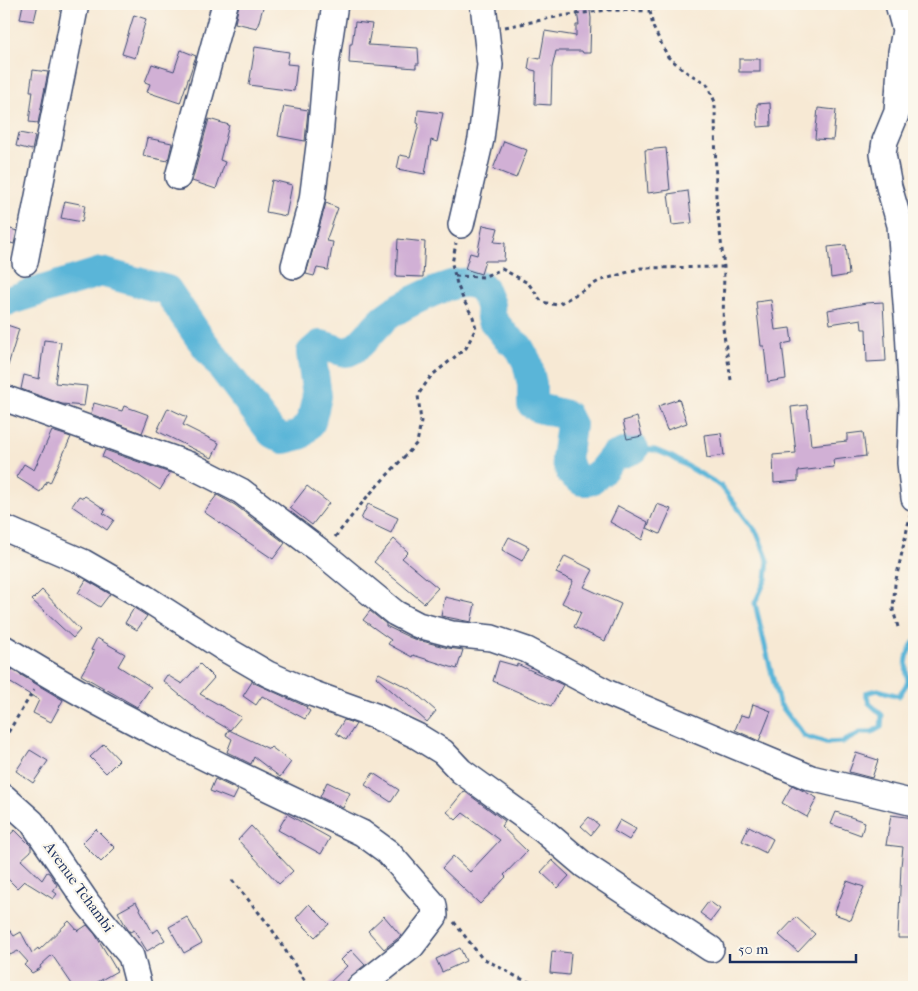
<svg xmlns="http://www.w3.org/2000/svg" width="918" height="991" viewBox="0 0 918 991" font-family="'IM FELL French Canon',serif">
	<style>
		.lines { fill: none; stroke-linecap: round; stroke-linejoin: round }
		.stream { stroke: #5ab5d8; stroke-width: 5 }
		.river { stroke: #5ab5d8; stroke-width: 30 }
		.building { fill: #d1b0d5 }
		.minor-casing { stroke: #3c4b70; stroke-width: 28 }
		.path { stroke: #3c4b70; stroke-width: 3; stroke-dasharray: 4 4; stroke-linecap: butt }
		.minor { stroke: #fff; stroke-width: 25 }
		.labels { text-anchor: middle; stroke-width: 4.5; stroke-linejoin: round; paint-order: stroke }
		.street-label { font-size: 15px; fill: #1b2f5e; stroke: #fbf7ec }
	</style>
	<rect width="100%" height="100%" fill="#fbf7ec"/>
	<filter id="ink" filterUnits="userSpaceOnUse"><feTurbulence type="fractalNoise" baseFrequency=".02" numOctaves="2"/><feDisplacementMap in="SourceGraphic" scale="10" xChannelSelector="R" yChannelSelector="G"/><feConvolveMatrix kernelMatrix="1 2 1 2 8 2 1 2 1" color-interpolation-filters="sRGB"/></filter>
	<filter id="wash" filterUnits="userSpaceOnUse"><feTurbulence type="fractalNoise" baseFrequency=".0096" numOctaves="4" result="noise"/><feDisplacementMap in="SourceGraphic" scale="20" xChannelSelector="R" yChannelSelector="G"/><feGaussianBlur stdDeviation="1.12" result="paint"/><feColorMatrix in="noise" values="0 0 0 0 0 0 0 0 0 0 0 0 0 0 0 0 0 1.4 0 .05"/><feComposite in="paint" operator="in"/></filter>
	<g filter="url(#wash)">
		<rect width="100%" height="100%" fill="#f7e9d4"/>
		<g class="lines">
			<!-- stream -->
			<path class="stream" d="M634,449L655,450L672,457L721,486L757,533L768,560L766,579L755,603L765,646L779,703L804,736L826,743L843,742L862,732H872L881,727L882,715L869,703L866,693L878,690L899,696L908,682C905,666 905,655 914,642"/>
			<!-- river -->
			<path class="river" d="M4,302L101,272L167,290L199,337L272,433L284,439L300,435L311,422L317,396L311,353L320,345C328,346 340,352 346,352C360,350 374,326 386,317C400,306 451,280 468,283C473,283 478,286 483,288L490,305L491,318L507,338L519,347L527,362L532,384V404L538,408L566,415L571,425L566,459L571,473L582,481H589L601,472L613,457L634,449"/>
		</g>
		<g id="blocks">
			<!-- building -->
			<g class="building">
				<polygon points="23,4 38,4 34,21 20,19"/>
				<polygon points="239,4 264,4 257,28 235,23"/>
				<polygon points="576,4 589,4 591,18 590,53 583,53 582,51 556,51 552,68 551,105 535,104 536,71 528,69 530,57 540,59 545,31 576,36 576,25 579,25"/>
				<polygon points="134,15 146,19 135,58 122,54"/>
				<polygon points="355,22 372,24 368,45 418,48 419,64 416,64 416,68 349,63 350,44 352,44"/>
				<polygon points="255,47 289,52 287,64 297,65 294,91 249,85"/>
				<polygon points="181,50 196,56 180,103 147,92 150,84 145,82 152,64 174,71"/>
				<rect x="739" y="59" width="21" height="13"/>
				<polygon points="33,70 48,72 38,123 29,122 33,91 30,91"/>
				<polygon points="770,103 771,126 758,127 757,104"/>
				<polygon points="284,106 308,110 305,141 278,136"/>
				<polygon points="818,108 836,110 833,140 815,139"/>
				<polygon points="418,110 443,113 437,142 431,140 425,174 397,169 400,155 410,157 419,124 417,123"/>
				<polygon points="209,119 229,125 220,160 225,162 216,189 192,181"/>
				<polygon points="19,133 35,136 32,150 16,146"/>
				<polygon points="147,138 172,143 168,161 143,156"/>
				<polygon points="504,141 527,150 516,178 493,169"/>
				<polygon points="666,148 670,190 648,193 645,150"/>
				<polygon points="272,180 292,185 286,216 266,212"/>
				<polygon points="688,191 692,223 672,225 668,194"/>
				<polygon points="65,201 85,205 82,222 61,218"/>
				<polygon points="326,203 338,208 326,241 333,242 328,270 317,268 314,276 306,274"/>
				<polygon points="483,225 498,228 494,242 505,243 504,261 485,261 481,274 465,269 470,253 477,255"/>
				<polygon points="4,227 17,231 14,244 4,241"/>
				<polygon points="398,239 425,242 423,277 396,276"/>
				<polygon points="846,245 849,275 831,278 828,247"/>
				<polygon points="771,300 775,330 790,328 792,342 782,344 786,379 768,382 764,346 761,346 756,302"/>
				<polygon points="883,302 886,361 867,362 866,329 862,329 861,319 830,324 828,310 866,303"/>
				<polygon points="4,324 19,329 7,369 4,368"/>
				<polygon points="44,340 61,342 55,383 87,386 84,406 62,404 21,389 24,375 39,379"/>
				<polygon points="679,399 687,423 667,430 658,406"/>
				<polygon points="94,403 122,411 124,406 149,415 142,433 91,414"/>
				<polygon points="807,405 811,445 847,441 847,434 863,432 866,456 833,460 834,467 798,471 798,481 774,483 773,455 796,453 791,407"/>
				<polygon points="168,408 187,417 183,425 219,443 212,458 157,431"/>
				<polygon points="637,417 642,436 627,439 623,421"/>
				<polygon points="52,431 71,437 50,483 47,481 40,492 16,477 24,464 34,470"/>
				<polygon points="721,433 724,455 707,458 704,435"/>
				<polygon points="105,450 170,473 160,490 139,476 102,457"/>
				<polygon points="307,486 329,503 312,525 290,508"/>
				<polygon points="217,495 235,505 285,543 273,559 204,512"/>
				<polygon points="79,496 83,498 85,496 106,510 103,513 114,520 107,530 72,506"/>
				<polygon points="368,504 398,518 391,533 361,519"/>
				<polygon points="657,504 671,509 660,534 647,528"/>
				<polygon points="618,506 648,522 642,540 610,522"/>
				<polygon points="509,537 529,547 522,561 502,550"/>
				<polygon points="394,539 408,552 402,558 438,588 424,603 374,562"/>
				<polygon points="565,556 593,570 584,587 621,604 605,641 574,627 581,612 562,603 573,581 556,573"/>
				<polygon points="86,580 110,594 100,607 78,593"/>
				<polygon points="42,590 80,630 73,638 32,600"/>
				<polygon points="445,597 475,604 471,622 441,616"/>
				<polygon points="134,608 147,616 137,630 125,623"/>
				<polygon points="370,611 386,624 386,626 411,638 448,648 463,650 457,669 413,655 412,657 388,644 391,640 363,620"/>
				<polygon points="97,638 125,654 118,666 151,687 137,707 81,675 92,656 94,651 91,650"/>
				<polygon points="499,661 517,666 517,664 563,685 551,706 493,681"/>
				<polygon points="200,664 214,678 200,694 241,717 230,730 204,715 163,681 167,675 182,684"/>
				<polygon points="4,665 63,700 51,722 33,713 39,700 4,679"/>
				<polygon points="379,673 412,690 436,711 427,722 376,677"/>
				<polygon points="252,682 307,707 306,708 310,711 305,719 262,696 256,705 243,696"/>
				<polygon points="753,704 771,711 759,741 735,730 741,715 749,717"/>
				<polygon points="344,720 356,724 346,740 336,733"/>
				<polygon points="229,730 269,749 271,747 291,762 280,777 254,757 251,764 227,752 232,739 226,735"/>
				<polygon points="104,744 119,760 106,773 90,757"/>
				<polygon points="30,750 48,761 33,783 16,771"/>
				<polygon points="856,753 878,760 872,778 849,772"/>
				<polygon points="373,773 399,790 391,802 365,785"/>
				<polygon points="215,779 238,790 233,800 210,791"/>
				<polygon points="327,782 350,793 343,808 320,797"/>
				<polygon points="792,785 817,798 807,817 782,803"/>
				<polygon points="464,791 505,821 501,826 527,851 504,875 506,877 480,904 442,868 453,856 470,872 500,840 463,813 456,820 447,812"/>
				<polygon points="836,812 865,822 861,835 831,824"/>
				<polygon points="287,814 330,838 321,854 278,830"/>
				<polygon points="891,815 914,818 914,938 898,938 901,866 903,847 886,845"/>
				<polygon points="589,817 599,825 591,835 581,826"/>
				<polygon points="620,820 636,829 629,840 614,831"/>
				<polygon points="251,826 293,871 279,884 238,840"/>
				<polygon points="749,826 773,839 766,853 742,841"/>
				<polygon points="96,829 115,848 101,862 82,843"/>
				<polygon points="15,830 31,846 31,851 21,860 42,880 47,872 49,873 57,885 53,891 57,894 53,899 24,881 17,888 4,875 4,840"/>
				<polygon points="552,860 569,876 558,888 541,872"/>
				<polygon points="847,881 864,887 851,920 834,914"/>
				<polygon points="709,901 720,909 711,921 700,913"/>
				<polygon points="136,902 153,933 158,929 165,940 147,951 134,930 130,932 127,928 118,912"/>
				<polygon points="309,904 329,924 315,937 296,918"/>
				<polygon points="384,916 401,936 384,949 368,931"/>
				<polygon points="187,917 202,943 184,953 169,927"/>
				<polygon points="796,917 815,934 798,952 779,935"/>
				<polygon points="69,921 78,931 87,925 95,934 117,971 89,987 74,987 52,955 40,966 41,968 32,973 24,965 28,962 18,951 10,955 4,943 4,923 14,936 21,932 32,953 38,948 39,950"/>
				<polygon points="460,948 466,961 442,972 436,959"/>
				<polygon points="351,950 365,965 351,976 347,981 346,987 325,987 347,966 341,960"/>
				<polygon points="552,951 571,953 569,975 550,973"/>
			</g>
		</g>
	</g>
	<g filter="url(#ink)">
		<use href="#blocks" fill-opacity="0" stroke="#3c4b70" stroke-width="1"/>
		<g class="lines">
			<defs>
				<g id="minor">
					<polyline points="898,4 905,30 901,52 897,112 885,141 883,154 889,187 900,225 908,329 912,404 910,463 914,498"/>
					<polyline points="178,177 225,4"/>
					<polyline points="461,225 481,139 490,65 483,4"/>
					<polyline points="25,262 76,4"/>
					<polyline points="294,266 312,200 320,138 326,64 335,4"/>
					<polyline points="4,398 190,465 241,491 321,552 395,613 418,625 452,634 492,638 527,650 608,693 811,778 914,803"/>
					<polyline points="4,528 83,562 144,597 225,649 268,674 314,694 375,716 417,736 443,752 461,771 544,831 584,865 711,949"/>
					<path d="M4,648C118,719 240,775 362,833L388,852L434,905L435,916L412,946L360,987"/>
					<polyline points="4,797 32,822 88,904 131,956 139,987"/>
				</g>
			</defs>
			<!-- minor casing -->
			<use href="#minor" class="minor-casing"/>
			<!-- path -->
			<g class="path">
				<polyline points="664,4 650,11 653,27 668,57 688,73 707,84 715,102 716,198 724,267 723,328 731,380"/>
				<polyline points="505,27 567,15 608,10 650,11"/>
				<polyline points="455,276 483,277 502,269 528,283 542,302 557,305 599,281 641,268 724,267"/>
				<polyline points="335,537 367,497 417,443 421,422 418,395 431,376 466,348 476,328 473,317 464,301 457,284 452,264 456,243"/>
				<polyline points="898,627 893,610 895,584 910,516"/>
				<polyline points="4,739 34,690"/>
				<polyline points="232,880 269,925 309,987"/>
				<polyline points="454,922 481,957 517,977 541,987"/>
			</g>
			<!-- minor -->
			<use href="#minor" class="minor"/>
		</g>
	</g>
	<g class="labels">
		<!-- street labels -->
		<g class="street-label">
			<text transform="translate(79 887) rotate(54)" y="5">Avenue Tchambi</text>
		</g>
	</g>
	<!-- margin -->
	<rect width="918" height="991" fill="none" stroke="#fbf7ec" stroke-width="20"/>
	<!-- scale -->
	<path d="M730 954v8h126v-8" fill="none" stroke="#1b2f5e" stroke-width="2.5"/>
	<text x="738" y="954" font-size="15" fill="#1b2f5e" stroke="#fbf7ec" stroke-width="4" paint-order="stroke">50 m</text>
</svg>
